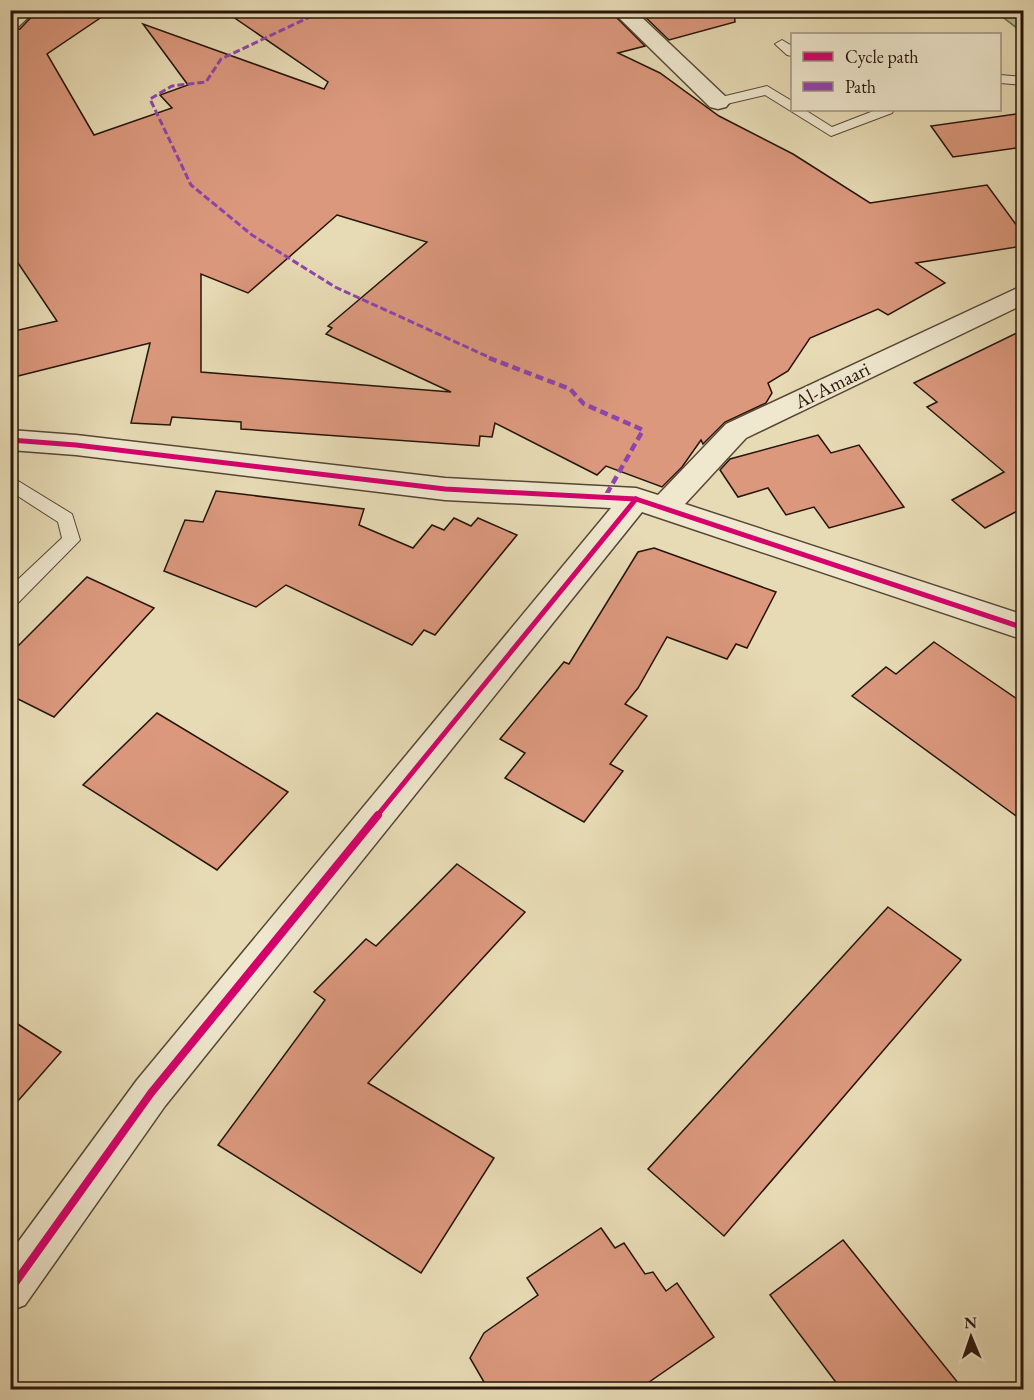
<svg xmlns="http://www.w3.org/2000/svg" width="1034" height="1400" viewBox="0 0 1034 1400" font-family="'EB Garamond',serif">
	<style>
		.green { fill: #b1c191; stroke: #6c6a4c; stroke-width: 1.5 }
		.building { fill: #db987d; stroke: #261408; stroke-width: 1.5; fill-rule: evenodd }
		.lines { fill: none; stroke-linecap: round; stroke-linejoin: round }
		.lane-casing { stroke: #564633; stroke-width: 2 }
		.street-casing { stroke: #564633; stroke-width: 3 }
		.lane { fill: #efe8cf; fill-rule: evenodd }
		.street { fill: #efe8cf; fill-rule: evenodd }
		.quiet-far1 { stroke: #8e44ad; stroke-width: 3; stroke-dasharray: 7 3; stroke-linecap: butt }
		.quiet { stroke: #8e44ad; stroke-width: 4.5; stroke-dasharray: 8 4.5; stroke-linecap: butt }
		.cycleway-far1-casing { stroke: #efe8cf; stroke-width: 9 }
		.cycleway-casing { stroke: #efe8cf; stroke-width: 11 }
		.cycleway-far1 { stroke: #d6006c; stroke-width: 5 }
		.cycleway { stroke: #d6006c; stroke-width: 8 }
		.labels { text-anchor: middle; stroke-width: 6; stroke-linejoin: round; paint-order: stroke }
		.street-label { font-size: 20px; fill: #261408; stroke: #efe8cf }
	</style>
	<rect width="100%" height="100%" fill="#e7dbb5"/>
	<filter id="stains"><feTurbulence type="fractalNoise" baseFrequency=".00333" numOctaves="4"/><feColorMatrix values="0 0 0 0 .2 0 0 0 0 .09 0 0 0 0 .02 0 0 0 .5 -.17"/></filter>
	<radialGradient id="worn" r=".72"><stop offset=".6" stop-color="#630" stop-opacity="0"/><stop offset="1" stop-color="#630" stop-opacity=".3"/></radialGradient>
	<!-- green -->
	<polygon class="green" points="995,11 1023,11 1023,33"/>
	<!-- building -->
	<g class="building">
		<path d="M38,10H112L47,54L94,135L172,108L160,95L188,85L143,24L324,89L328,82L223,10H609L645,46L618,53L660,73L719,116L793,154L870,203L987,185L1023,234V246L916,263L945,283L888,315L878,309L810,338L788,371L768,383L772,393L766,403L725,422L703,444L701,440L682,467L662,487L606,466L597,475L495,423L492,437L480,436L479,446L241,429V422L172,417L170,425L131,423L150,343L10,378V332L57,321L10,251V30L20,29ZM337,215L427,242L328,326L332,328L326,334L451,392L201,372V274L248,293Z"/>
		<polygon points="638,10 734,10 735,22 669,40"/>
		<polygon points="1023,113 1023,147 953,157 931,126"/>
		<polygon points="1023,330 1023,508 985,528 952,500 1004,472 927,407 937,402 914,383"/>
		<polygon points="818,435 831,453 859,445 904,507 829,528 814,507 786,515 768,488 738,497 720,470 730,459"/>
		<polygon points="216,491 364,509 359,525 413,548 432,525 444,530 454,518 471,526 478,518 517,535 435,635 424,630 412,645 286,585 256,607 164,571 185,520 203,522"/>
		<polygon points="654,548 776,592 747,648 736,644 727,659 667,637 638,688 625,704 647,716 610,764 623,771 584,822 505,778 525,753 500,739 564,662 569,664 638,552"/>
		<polygon points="87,577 154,608 54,717 10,695 10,654"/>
		<polygon points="934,642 1023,703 1023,821 852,696 886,667 896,674"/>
		<polygon points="157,713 288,792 217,870 83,785"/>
		<polygon points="457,864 525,912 368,1083 494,1158 421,1273 218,1145 325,1000 314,992 366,939 376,946"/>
		<polygon points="888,907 961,960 724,1236 648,1169"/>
		<polygon points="10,1019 61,1052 10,1110"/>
		<polygon points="601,1228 615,1248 624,1243 645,1274 653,1272 666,1291 677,1283 714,1337 639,1389 488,1389 470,1358 484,1333 538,1295 527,1278"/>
		<polygon points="843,1240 963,1389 841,1389 770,1295"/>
	</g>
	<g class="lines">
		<defs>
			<g id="lane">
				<polygon points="782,40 792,46 792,56 787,55 775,44"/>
				<polygon points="1000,75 1024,77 1024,85 1000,83"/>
				<polygon points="767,86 792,101 792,110 805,110 832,127 876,110 894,110 892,113 831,136 765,95 718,106 711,102 713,99"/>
				<polygon points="10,476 72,514 80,540 17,604 10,606 10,587 62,538 58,522 10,491"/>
			</g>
			<g id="street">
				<polygon points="36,10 18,27 10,28 12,10"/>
				<polygon points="611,10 634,10 726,97 730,102 726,107 718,109 710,107"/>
				<polygon points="1024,285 1024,304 746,438 685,504 1024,615 1024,640 642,512 165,1106 25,1305 10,1311 10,1253 137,1080 611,508 445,500 76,455 10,450 10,430 76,435 445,478 636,488 658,495 726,424"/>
			</g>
		</defs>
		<!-- lane casing -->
		<use href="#lane" class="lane-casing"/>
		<!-- street casing -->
		<use href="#street" class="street-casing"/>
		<!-- lane -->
		<use href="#lane" class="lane"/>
		<!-- street -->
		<use href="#street" class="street"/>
		<!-- quiet-far1 -->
		<polyline class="quiet-far1" points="312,10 316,14 221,59 206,82 172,86 150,99 191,185 252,235 335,287 493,359"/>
		<!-- quiet -->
		<polyline class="quiet" points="489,358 570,389 584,404 643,430 605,497"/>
		<defs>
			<g id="cycleway-far1">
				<polyline points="10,440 76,445 445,489 636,499 1024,628"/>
				<polyline points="376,817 636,499"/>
			</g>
			<polyline id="cycleway" points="10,1290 151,1093 378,815"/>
		</defs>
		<!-- cycleway-far1 casing -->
		<use href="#cycleway-far1" class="cycleway-far1-casing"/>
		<!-- cycleway casing -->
		<use href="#cycleway" class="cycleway-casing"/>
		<!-- cycleway-far1 -->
		<use href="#cycleway-far1" class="cycleway-far1"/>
		<!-- cycleway -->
		<use href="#cycleway" class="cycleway"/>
	</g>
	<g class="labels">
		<!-- street labels -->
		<g class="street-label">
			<text transform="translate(832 385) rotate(-26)" y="7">Al-Amaari</text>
		</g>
	</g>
	<!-- margin -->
	<rect width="1034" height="1400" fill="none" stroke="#e7dbb5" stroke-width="36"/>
	<rect x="12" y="12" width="1010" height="1376" fill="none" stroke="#261408" stroke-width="3"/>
	<rect x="18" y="18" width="998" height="1364" fill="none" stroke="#261408" stroke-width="1.5"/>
	<!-- legend -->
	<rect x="791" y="33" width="210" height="78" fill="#efe8cf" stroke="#9f937f" stroke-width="1.5"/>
	<rect x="803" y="52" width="30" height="9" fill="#d6006c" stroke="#9f937f" stroke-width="1.5"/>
	<text x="845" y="63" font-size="18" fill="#261408">Cycle path</text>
	<rect x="803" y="82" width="30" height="9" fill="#8e44ad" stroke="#9f937f" stroke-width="1.5"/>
	<text x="845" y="93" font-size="18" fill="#261408">Path</text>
	<!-- north arrow -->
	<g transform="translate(971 1337) rotate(358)" stroke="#efe8cf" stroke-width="4.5" paint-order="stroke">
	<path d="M0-4.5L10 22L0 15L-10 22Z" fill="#261408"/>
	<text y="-9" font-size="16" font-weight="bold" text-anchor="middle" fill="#261408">N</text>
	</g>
	<rect width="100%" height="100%" filter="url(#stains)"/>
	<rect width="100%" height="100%" fill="url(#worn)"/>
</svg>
